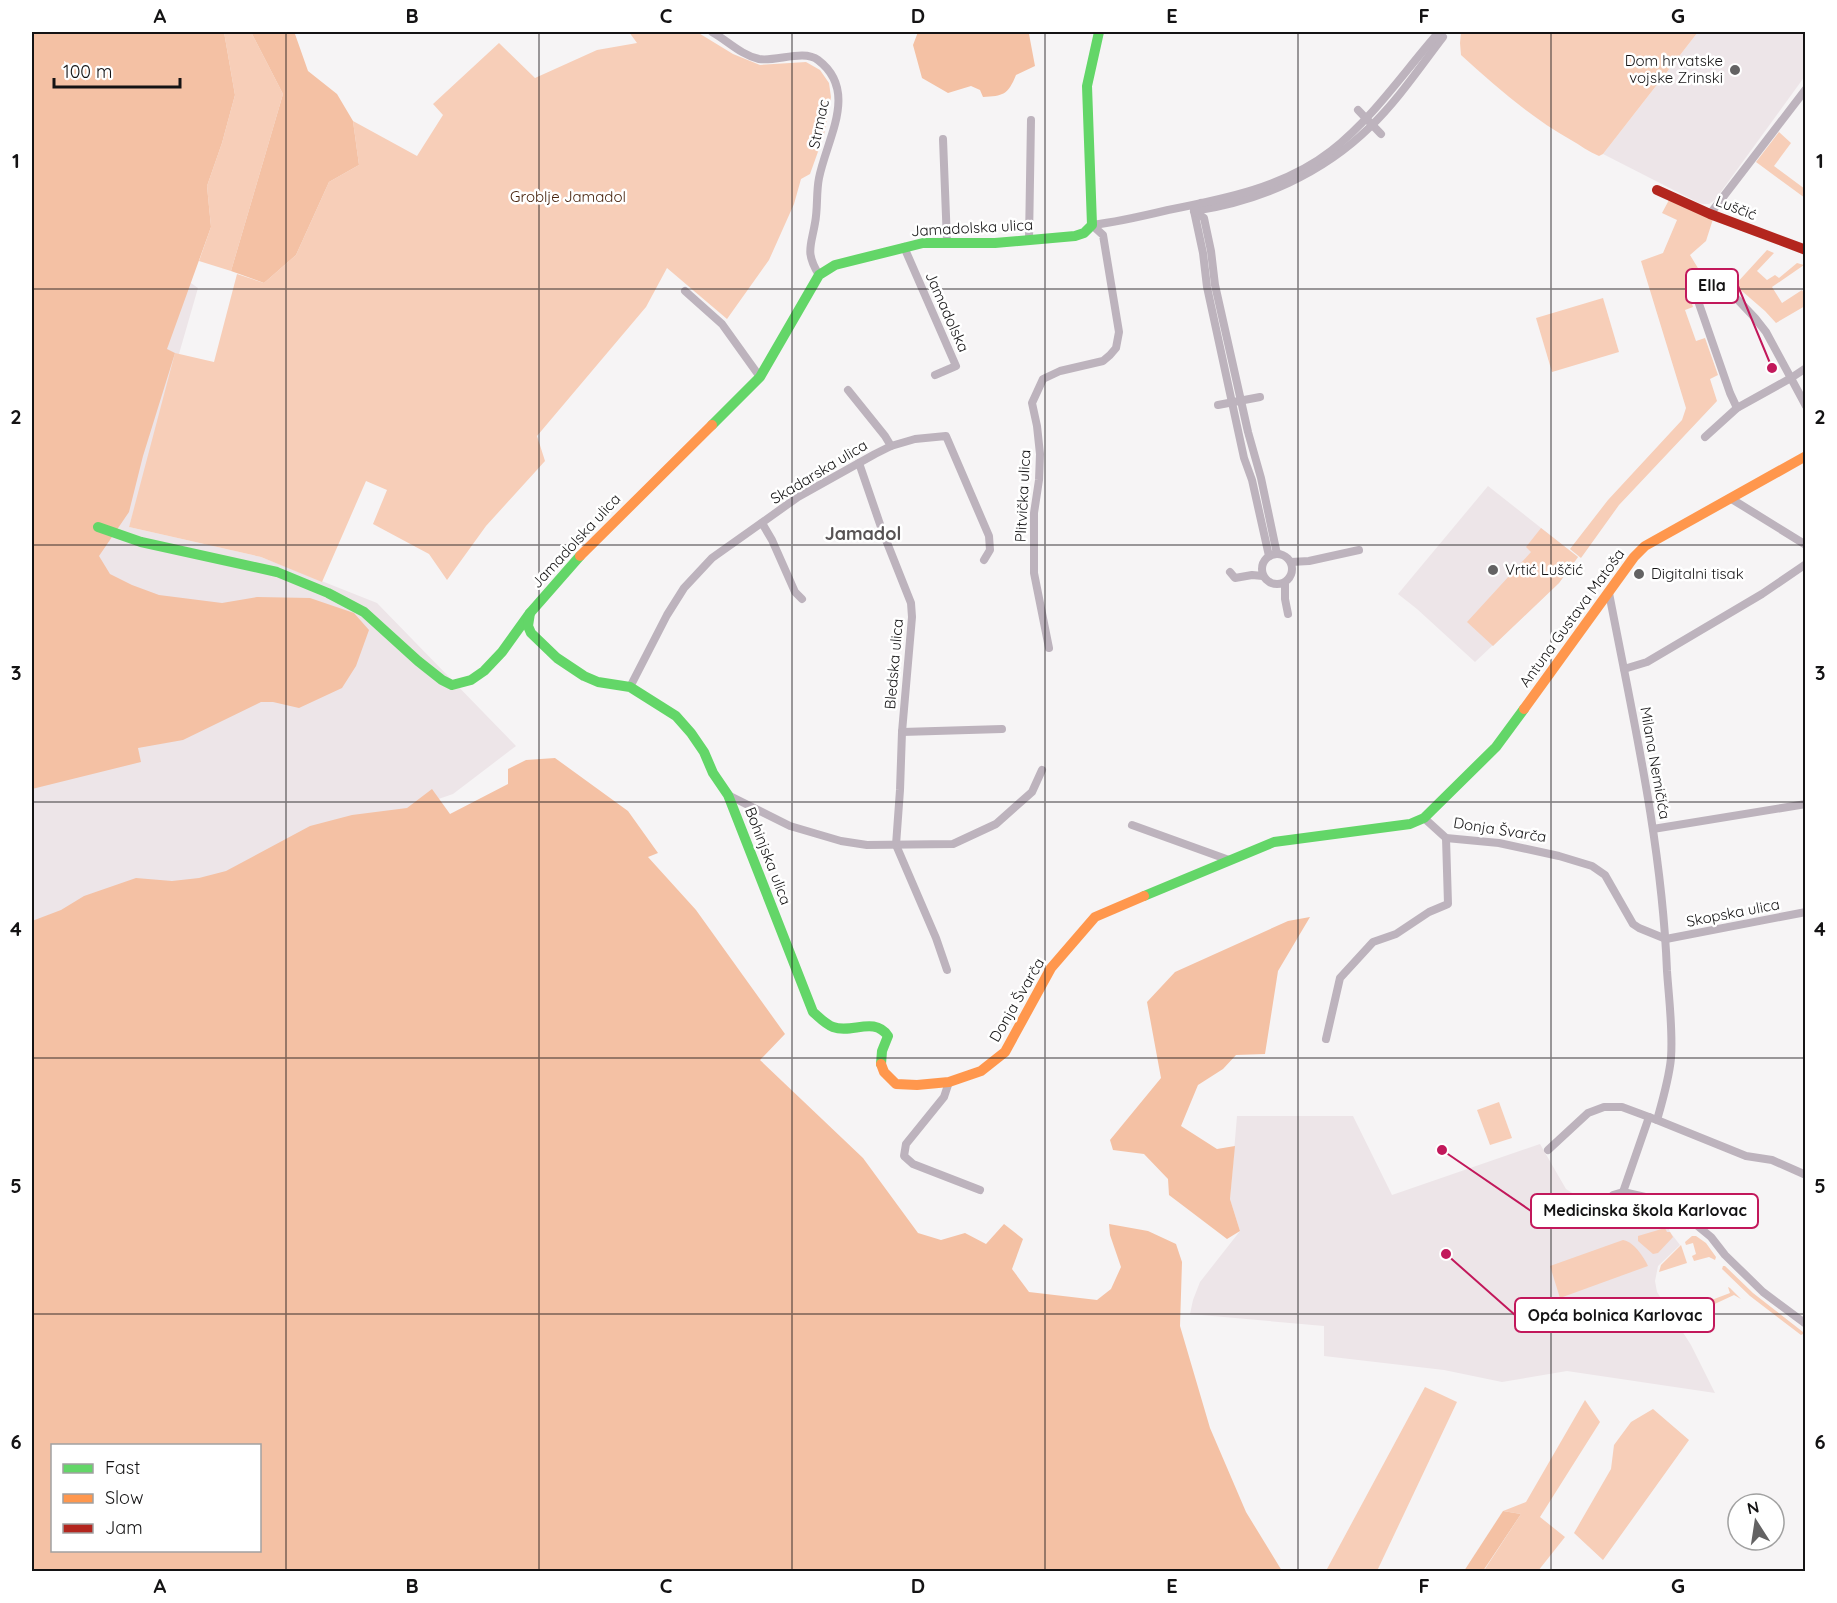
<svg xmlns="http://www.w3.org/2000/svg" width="1837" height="1603" viewBox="0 0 1837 1603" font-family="Quicksand,sans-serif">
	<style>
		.built { fill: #ede5e8 }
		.green { fill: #f7ceb8 }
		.forest { fill: #f4c1a4; fill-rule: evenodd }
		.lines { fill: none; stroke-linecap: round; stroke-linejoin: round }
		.street { stroke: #bdb3bd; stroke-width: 8 }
		.fast { stroke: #63d668; stroke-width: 10 }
		.slow { stroke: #ff974d; stroke-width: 10 }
		.jam { stroke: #b3261e; stroke-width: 10 }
		.grid { fill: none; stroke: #141314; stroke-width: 1.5; stroke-opacity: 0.55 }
		.poi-dot { fill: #636263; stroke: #fff; stroke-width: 2 }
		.labels { text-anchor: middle; stroke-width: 5; stroke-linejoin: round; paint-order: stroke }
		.poi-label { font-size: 15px; fill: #141314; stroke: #fff; text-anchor: start }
		.street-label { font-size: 15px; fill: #141314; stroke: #fff }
		.park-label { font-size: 15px; fill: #48240e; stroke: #fff }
		.quarter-label { font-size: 18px; font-weight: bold; fill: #575354; stroke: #fff }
		.leader { fill: none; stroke: #c2185b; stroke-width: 2 }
		.callout-dot { fill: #c2185b; stroke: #fff; stroke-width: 2 }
		.callout { fill: #fff; stroke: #c2185b; stroke-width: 2 }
		.callout-label { font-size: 16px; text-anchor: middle; font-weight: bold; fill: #141314 }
		.neatline { fill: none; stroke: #141314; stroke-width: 2 }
		.grid-label { font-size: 20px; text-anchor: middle; font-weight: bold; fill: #141314 }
	</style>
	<rect width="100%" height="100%" fill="#f6f4f5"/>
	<!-- built -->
	<g class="built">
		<polygon points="1698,32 1805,32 1805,76 1715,200 1709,204 1703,204 1699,203 1603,154"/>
		<polygon points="32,172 198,288 129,527 261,557 377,603 516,746 453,794 32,939"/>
		<polygon points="1488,486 1578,557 1559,583 1475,662 1417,609 1398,594"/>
		<polygon points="1237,1116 1353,1116 1392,1195 1540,1144 1566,1189 1582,1199 1605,1220 1615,1225 1630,1223 1663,1214 1670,1232 1680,1245 1658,1266 1655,1281 1657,1292 1691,1345 1715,1393 1567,1371 1502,1382 1444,1370 1324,1356 1324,1326 1190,1314 1193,1300 1200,1282 1240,1231 1230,1199"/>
	</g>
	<!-- green -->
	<g class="green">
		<polygon points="224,32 251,32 283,94 231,271 199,261 211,227 207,186 222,143 235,95"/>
		<polygon points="629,32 697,32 733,54 760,65 806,62 820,70 829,83 831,97 824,135 810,174 801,179 794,204 769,260 727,319 667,268 646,307 537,436 545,461 486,526 447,580 429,554 373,524 387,490 366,481 322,582 261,557 129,527 175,353 214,362 237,274 264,283 296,255 329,182 359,165 353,121 417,156 443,115 433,104 499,43 535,78 597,50 637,43"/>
		<path d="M1461,32H1698L1603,154L1599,156C1589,152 1580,145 1571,140C1530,117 1495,86 1461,55L1460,43Z"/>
		<polygon points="1779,132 1791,143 1774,166 1805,189 1805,198 1756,162"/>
		<polygon points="1669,200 1713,219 1706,241 1690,255 1707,283 1689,294 1693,307 1685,310 1696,341 1705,338 1718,375 1710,379 1717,401 1619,505 1581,558 1570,549 1608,500 1682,420 1686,408 1641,261 1663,253 1677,220 1662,213"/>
		<polygon points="1767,250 1774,253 1757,271 1767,280 1775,275 1779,278 1797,263 1804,265 1772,287 1782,303 1802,290 1805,295 1805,306 1776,323 1765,311 1735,285"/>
		<polygon points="1603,298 1619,352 1552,372 1536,318"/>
		<polygon points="1541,528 1578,557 1559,583 1493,646 1467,622 1531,552 1526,547"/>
		<polygon points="1499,1102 1512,1138 1490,1145 1477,1110"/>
		<polygon points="1665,1228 1667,1232 1670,1232 1673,1237 1658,1253 1653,1254 1638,1241 1638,1236"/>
		<polygon points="1692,1236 1696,1236 1706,1243 1716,1257 1715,1260 1709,1257 1694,1261 1692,1256 1696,1254 1693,1243 1686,1245 1685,1242"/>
		<path d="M1623,1240C1634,1242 1643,1256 1648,1266L1560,1298L1550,1266Z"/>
		<polygon points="1681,1245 1687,1263 1659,1272 1661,1265"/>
		<polygon points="1723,1266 1725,1266 1753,1293 1803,1332 1803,1334 1801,1335 1750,1296 1722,1269"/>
		<polygon points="1728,1287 1730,1288 1741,1299 1734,1295 1691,1315 1693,1322 1691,1322 1679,1307 1680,1305 1684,1304 1688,1309 1730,1293"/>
		<polygon points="1425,1387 1457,1402 1377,1571 1330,1571 1327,1569"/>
		<polygon points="1585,1400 1600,1422 1540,1517 1565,1537 1538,1571 1483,1572 1521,1514 1503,1511 1526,1502"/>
		<polygon points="1653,1409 1689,1440 1603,1560 1574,1533 1611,1469 1614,1445 1631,1422"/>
	</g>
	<!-- forest -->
	<g class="forest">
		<polygon points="32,32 224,32 235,95 222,143 207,186 211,227 167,349 175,353 143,456 129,512 99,556 110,574 132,585 159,595 222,603 257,597 310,598 354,613 369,630 356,666 342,688 299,708 273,702 261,702 183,740 138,748 141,762 32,789"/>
		<polygon points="251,32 296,32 295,34 308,71 337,94 353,121 359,165 329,182 296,255 264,283 231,271 283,94"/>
		<path d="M918,32H1031L1029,34L1035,66L1016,75C1008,95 1003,96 983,97L980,90L971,86L948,93L922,78L913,45Z"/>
		<path d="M555,758L628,811L658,853L648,857L696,910L785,1034L760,1060L863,1158L918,1233L941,1240L965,1233L986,1244L1004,1224L1023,1239L1012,1269L1029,1292L1097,1300L1111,1289L1121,1267L1110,1235L1109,1224L1148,1231L1176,1244L1182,1262L1180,1326L1210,1428L1246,1512L1282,1571H32V921L61,910L84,896L136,878L172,881L199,878L226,871L310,826L352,815L407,808L432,789L450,814L508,784V769L526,760ZM52,1446H260V1550H52Z"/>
		<polygon points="1310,917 1278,971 1265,1054 1236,1055 1223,1069 1198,1085 1181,1126 1217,1149 1235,1146 1230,1199 1240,1231 1227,1239 1169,1195 1168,1179 1144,1154 1113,1150 1110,1140 1161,1078 1147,1002 1175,972 1288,921"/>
		<polygon points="1503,1511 1521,1514 1483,1571 1464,1571"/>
	</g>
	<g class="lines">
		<!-- street -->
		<g class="street">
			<path d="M712,32C728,41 741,55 759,59C776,62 804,49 818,60C859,91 827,138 819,178C816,193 818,208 815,223C811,247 805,252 819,275"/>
			<polyline points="1358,110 1381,134"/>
			<polyline points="943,139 947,242"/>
			<polyline points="1201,203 1194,211 1203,253 1207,287 1244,458 1252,480 1269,556"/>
			<polyline points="1194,211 1204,218 1211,251 1215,285 1248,432 1261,478 1277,554"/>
			<path d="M1194,211C1260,201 1322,174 1370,127C1398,100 1420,67 1443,37"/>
			<polyline points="1710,214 1806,89"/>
			<path d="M1092,225C1118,222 1143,216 1168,210C1224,199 1285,187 1331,151C1374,117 1403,73 1439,32"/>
			<polyline points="1029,240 1031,120"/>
			<polyline points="904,247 956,366 935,375"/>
			<polyline points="685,291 722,324 760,377"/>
			<polyline points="848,390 885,436 891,446"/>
			<polyline points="1218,405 1260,397"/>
			<polyline points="1737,408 1730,393 1697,298 1720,281 1755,318 1766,332 1806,406"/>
			<polyline points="1705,437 1737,408 1791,378 1806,368"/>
			<polyline points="859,463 882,530 911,603 912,617 902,732 900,790 896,845 936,938 947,970"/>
			<polyline points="1730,498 1806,545"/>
			<polyline points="762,523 772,540 795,592 802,599"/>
			<circle cx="1277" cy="569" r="15"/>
			<polyline points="1291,562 1309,561 1359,550"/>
			<polyline points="1230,572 1235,578 1252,575 1263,576"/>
			<polyline points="1285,583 1285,599 1288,614"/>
			<path d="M1609,593C1633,718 1662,844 1667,971C1669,1000 1673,1029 1671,1058C1669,1079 1663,1099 1657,1120"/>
			<polyline points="1049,648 1034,573 1034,513 1039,480 1040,454 1037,426 1032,403 1043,379 1060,371 1103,361 1110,355 1116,348 1119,332 1103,235 1092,225"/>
			<polyline points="1624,669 1647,662 1762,594 1806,564"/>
			<polyline points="630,687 667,615 684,588 712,558 798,497 875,454 891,446 915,439 946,436 989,536 990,550 984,560"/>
			<polyline points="902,732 1002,729"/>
			<polyline points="728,795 790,826 841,841 867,845 953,844 996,824 1032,792 1042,770"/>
			<polyline points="1424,818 1446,838 1499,843 1559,856 1592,866 1605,875 1633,924 1639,928 1666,939 1806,912"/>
			<polyline points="1132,825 1229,860"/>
			<polyline points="1653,829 1806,804"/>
			<polyline points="1326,1039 1340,978 1373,942 1396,934 1429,912 1448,904 1446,838"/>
			<polyline points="949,1082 944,1097 906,1144 904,1156 913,1164 980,1190"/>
			<polyline points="1548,1150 1588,1113 1604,1107 1622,1107 1657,1120 1746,1156 1772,1160 1806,1175"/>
			<polyline points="1623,1192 1649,1117"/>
			<polyline points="1673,1210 1617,1222 1609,1217 1606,1210 1608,1201 1613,1195 1623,1192 1654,1199 1694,1223 1711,1237 1725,1255 1763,1292 1806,1324"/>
		</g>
		<!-- fast -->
		<g class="fast">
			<polyline points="712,425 760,377 819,275 835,265 923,243 995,243 1075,236 1084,233 1092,225 1087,86 1099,32"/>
			<polyline points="98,527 141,542 277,572 328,593 364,612 418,661 442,680 452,685 471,680 484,671 502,652 530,613 580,556"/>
			<path d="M530,613L528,626L531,633L557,658L584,676L598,682L630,687L676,716L691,733L704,752L713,773L728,795L813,1012C819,1017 825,1024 833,1027C852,1034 874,1016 888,1036L882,1051L881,1064"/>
			<polyline points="1144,896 1274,842 1410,824 1424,818 1496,747 1524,709"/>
		</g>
		<!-- slow -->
		<g class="slow">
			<polyline points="580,556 712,425"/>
			<polyline points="1524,709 1634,557 1645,546 1806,456"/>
			<polyline points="881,1064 884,1072 896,1084 917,1085 949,1082 981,1071 1005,1052 1051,968 1095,917 1144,896"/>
		</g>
		<!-- jam -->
		<polyline class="jam" points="1657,190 1710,214 1806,250"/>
	</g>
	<!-- grid -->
	<path class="grid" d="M286,32V1572M539,32V1572M792,32V1572M1045,32V1572M1298,32V1572M1551,32V1572M32,289H1806M32,545H1806M32,802H1806M32,1058H1806M32,1314H1806"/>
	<!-- markers -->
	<g class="poi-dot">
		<circle cx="1735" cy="70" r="6"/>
		<circle cx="1493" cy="570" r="6"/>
		<circle cx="1639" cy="574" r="6"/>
	</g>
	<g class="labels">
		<!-- poi labels -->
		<g class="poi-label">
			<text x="1723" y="66" text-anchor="end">Dom hrvatske<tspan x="1723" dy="17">vojske Zrinski</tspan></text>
			<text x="1505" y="575">Vrtić Luščić</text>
			<text x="1651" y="579">Digitalni tisak</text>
		</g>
		<!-- street labels -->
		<g class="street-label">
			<text transform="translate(819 124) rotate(-78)" y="5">Strmac</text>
			<text transform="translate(1736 208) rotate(21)" y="5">Luščić</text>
			<text transform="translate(972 228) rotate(-3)" y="5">Jamadolska ulica</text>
			<text transform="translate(947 312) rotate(66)" y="5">Jamadolska</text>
			<text transform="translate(819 472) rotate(-31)" y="5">Skadarska ulica</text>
			<text transform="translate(1023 496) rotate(-87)" y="5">Plitvička ulica</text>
			<text transform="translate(576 541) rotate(-47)" y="5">Jamadolska ulica</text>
			<text transform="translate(1572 618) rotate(-54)" y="5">Antuna Gustava Matoša</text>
			<text transform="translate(894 664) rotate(-85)" y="5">Bledska ulica</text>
			<text transform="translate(1655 763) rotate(80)" y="5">Milana Nemičića</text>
			<text transform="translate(1500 830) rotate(9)" y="5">Donja Švarča</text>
			<text transform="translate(768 856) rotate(69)" y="5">Bohinjska ulica</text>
			<text transform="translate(1733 913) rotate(-11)" y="5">Skopska ulica</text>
			<text transform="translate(1017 1000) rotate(-60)" y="5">Donja Švarča</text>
		</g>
		<!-- park labels -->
		<g class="park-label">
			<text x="568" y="202">Groblje Jamadol</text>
		</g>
		<!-- quarter labels -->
		<g class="quarter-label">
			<text x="863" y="540">Jamadol</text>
		</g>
	</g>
	<!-- callouts -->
	<path class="leader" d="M1772 368L1738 286M1442 1150L1531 1211M1446 1254L1515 1315"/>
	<g class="callout-dot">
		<circle cx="1772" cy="368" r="6"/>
		<circle cx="1442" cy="1150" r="6"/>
		<circle cx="1446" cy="1254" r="6"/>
	</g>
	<g class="callout">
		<rect x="1686" y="269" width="52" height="34" rx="6"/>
		<rect x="1531" y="1194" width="227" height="34" rx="6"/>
		<rect x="1515" y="1298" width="199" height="34" rx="6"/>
	</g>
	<g class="callout-label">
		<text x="1712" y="291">Ella</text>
		<text x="1645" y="1216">Medicinska škola Karlovac</text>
		<text x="1615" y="1321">Opća bolnica Karlovac</text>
	</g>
	<!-- border -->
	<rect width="1837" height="1603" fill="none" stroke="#ffffff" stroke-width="66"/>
	<!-- legend -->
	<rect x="51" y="1444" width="210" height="108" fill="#ffffff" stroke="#a1a1a1" stroke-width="1.5"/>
	<rect x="63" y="1464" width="30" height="9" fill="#63d668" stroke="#a1a1a1" stroke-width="1.5"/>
	<text x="105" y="1474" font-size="18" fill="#141314">Fast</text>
	<rect x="63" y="1494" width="30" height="9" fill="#ff974d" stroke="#a1a1a1" stroke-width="1.5"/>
	<text x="105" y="1504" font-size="18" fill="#141314">Slow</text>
	<rect x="63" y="1524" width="30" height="9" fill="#b3261e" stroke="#a1a1a1" stroke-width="1.5"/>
	<text x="105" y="1534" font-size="18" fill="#141314">Jam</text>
	<!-- north arrow -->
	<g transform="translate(1756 1522) rotate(348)"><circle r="28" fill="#ffffff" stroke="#a1a1a1" stroke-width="1.5"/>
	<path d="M0-4.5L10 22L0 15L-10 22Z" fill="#636263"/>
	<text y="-9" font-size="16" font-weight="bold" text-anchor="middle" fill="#141314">N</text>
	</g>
	<!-- scale -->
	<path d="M54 78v9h126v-9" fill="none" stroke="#141314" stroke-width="3"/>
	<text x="63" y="78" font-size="18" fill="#141314" stroke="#ffffff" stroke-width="4.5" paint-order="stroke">100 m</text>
	<rect x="33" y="33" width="1771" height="1537" class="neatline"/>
	<g class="grid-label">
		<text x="160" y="23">A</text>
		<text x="412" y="23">B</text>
		<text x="666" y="23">C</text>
		<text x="918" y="23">D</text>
		<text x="1172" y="23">E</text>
		<text x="1424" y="23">F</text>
		<text x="1678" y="23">G</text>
		<text x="16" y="168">1</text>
		<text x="1820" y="168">1</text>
		<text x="16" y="424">2</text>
		<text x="1820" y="424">2</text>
		<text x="16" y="680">3</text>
		<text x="1820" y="680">3</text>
		<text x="16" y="936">4</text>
		<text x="1820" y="936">4</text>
		<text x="16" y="1193">5</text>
		<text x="1820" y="1193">5</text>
		<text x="16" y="1449">6</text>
		<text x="1820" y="1449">6</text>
		<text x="160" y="1593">A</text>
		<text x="412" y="1593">B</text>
		<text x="666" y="1593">C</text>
		<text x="918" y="1593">D</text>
		<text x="1172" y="1593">E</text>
		<text x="1424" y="1593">F</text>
		<text x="1678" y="1593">G</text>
	</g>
</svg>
